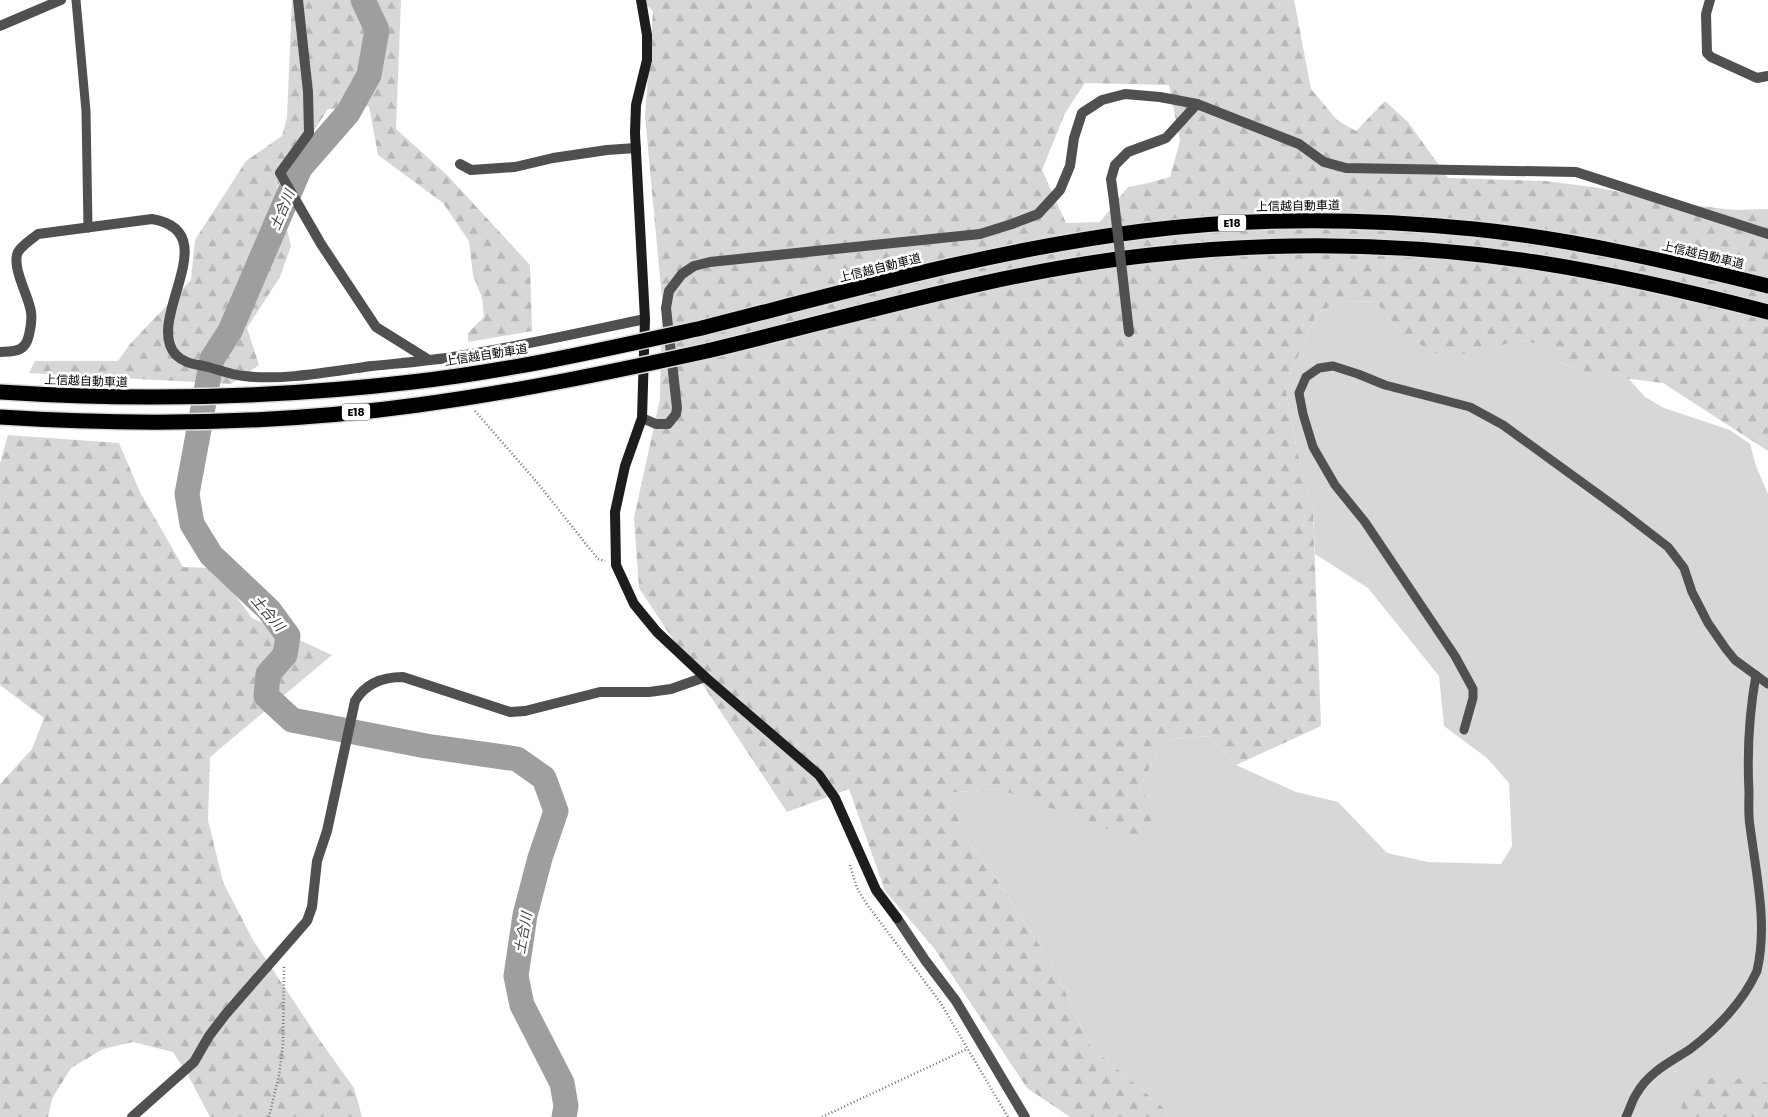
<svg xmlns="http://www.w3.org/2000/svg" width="1768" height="1117" viewBox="0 0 1768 1117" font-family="Poppins,'Noto Sans JP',sans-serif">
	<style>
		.grass { fill: #d7d7d7 }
		.forest { fill: url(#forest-firs); fill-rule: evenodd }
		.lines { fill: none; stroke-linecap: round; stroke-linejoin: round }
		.river { stroke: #9e9e9e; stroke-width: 25 }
		.highway-casing { stroke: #dbdbdb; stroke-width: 18 }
		.path { stroke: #727272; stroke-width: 2.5; stroke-dasharray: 1 2.5; stroke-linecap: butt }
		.lane { stroke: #505050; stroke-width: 9 }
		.street { stroke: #505050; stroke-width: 10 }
		.secondary { stroke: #1d1d1d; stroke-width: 10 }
		.highway { stroke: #000; stroke-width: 15 }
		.highway-bridge-casing { stroke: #dbdbdb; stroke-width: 18; stroke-linecap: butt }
		.street-bridge { stroke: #505050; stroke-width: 10 }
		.highway-bridge { stroke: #000; stroke-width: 15 }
		.labels { text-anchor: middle; stroke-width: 5; stroke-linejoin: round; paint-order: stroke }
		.shield { fill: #fff; stroke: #4c4c4c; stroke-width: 1 }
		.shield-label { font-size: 11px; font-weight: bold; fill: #000 }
		.street-label { font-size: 12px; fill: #000; stroke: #fff }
		.water-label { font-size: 14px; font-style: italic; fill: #3f3f3f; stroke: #fff }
	</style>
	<defs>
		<pattern id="forest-firs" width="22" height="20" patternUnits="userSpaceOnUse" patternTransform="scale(1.25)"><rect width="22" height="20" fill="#d7d7d7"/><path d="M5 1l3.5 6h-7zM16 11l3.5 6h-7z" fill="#b7b7b7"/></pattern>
	</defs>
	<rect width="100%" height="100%" fill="#fff"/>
	<!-- grass -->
	<polygon class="grass" points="1341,301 1376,302 1400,331 1504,343 1519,340 1538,344 1561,363 1590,374 1628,378 1645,397 1664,408 1730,430 1750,444 1756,466 1768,494 1768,1117 1168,1117 1164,1108 1091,1047 1053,966 1001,886 966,837 945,793 998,789 1057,810 1139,788 1164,740 1207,736 1236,765 1296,792 1338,802 1387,853 1428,862 1501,864 1512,846 1509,783 1487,758 1444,726 1439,676 1368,588 1315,554 1313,511 1297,450 1285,386 1317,313"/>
	<!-- forest -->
	<g class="forest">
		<polygon points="292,0 401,0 396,129 447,175 530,265 532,331 468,342 468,333 484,317 482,298 473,275 469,241 443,203 378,155 369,106 328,109 277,187 291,246 280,277 247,328 259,365 231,384 29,373 35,361 118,361 130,344 191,280 195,240 246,161 282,136 287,117"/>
		<path d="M641,0H1294L1311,89L1337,120L1356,131L1385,101L1408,122L1448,178L1545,181L1593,187L1691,205L1734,210L1768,209V451L1663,383L1590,374L1561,363L1538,344L1519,340L1471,354L1433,353L1400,331L1376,302L1341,301L1317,313L1285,386L1297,450L1313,511L1321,726L1236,765L1207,736L1164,740L1139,788L1167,824L1129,837L998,789L946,793L966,837L1001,886L1053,966L1091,1047L1164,1108L1168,1117H1070L1027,1088L934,948L885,891L849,789L787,812L639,588L634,518L660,399L662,299L645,116L653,11ZM1085,83L1169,85L1180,141L1170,177L1144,184L1128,187L1100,222L1066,223L1042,170L1065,113Z"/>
		<polygon points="8,435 119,443 140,492 183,567 215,568 252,618 332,655 210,757 208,820 223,882 253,940 321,1042 354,1088 362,1117 210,1117 188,1075 173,1052 133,1042 103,1049 71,1068 52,1099 48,1117 0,1117 0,784 32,749 44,718 0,685 0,463"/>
		<polygon points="1692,1077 1746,1079 1768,1083 1768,1117 1678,1117"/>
	</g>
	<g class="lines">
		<!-- river -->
		<polyline class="river" points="363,0 377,30 369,75 348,113 300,168 230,331 212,359 187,494 192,524 211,555 269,610 288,636 285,655 268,674 266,696 292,720 426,746 517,759 544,778 556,811 540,858 525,915 516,976 522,1005 562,1083 566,1106 564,1117"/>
		<defs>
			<g id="highway">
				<path d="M702,328C848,291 993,250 1143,231C1253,217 1364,218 1474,229C1573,239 1671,262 1768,286"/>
				<path d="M707,351C854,316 1001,271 1151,255C1278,241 1409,243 1535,262C1613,274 1691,292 1768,312"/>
			</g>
		</defs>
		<!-- highway casing -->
		<use href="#highway" class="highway-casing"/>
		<!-- path -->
		<g class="path">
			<polyline points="475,411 535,480 598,559 605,561"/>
			<polyline points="850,865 857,888 866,903 940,1002 1008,1117"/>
			<polyline points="269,1117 279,1075 283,1044 284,966"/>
			<polyline points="822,1117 967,1049"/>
		</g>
		<!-- lane -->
		<g class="lane">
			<polyline points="76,0 86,111 88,228"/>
			<polyline points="1464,730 1473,698 1473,689 1455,656 1365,522 1335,485 1313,447 1303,414 1299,393 1306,377 1319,368 1333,366 1358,374 1385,385 1470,407 1503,425 1620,510 1668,547 1684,568 1692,592 1708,623 1726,649 1735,660 1768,684"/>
			<path d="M1626,1117C1630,1109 1632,1100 1637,1093C1648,1073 1670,1062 1689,1050C1716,1030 1743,1002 1757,971C1768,924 1756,874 1750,826C1748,815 1749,803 1749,792C1747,753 1749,714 1756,675"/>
		</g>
		<!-- street -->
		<g class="street">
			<polyline points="298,0 308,92 309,133 280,173 321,244 376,327 429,360"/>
			<polyline points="1710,0 1706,14 1707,53 1711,57 1757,78 1768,76"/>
			<polyline points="0,26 61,0"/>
			<polyline points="460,164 471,170 515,167 553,158 607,150 636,148"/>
			<polyline points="1114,201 1111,179 1115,165 1128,152 1166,138 1197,104"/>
			<path d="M0,352C16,351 25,352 29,335C31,327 32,319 31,312C29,296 11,267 18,252C22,245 32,239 38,234L152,219C228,232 143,320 176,355C185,364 196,364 208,367C219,370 232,375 244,376C284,381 333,371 372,366C401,363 430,361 459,356C521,346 583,332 645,319"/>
			<polyline points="642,418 656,424 668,424 676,414 677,408 666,308 669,291 682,274 694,266 710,262 980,234 1012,224 1038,214 1060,190 1070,166 1074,138 1082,113 1102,100 1125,94 1160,97 1197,104 1299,144 1324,162 1346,168 1576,172 1768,234"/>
			<polyline points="897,918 925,960 956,1001 1025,1117"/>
			<path d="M132,1117L194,1062L209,1036L225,1015L307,921L312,907L317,861L327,831L355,701C365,684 383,677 403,677L510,712L525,711L600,692H649L671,689L705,677"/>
		</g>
		<!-- secondary -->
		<polyline class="secondary" points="641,0 647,35 647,60 636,105 635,133 645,319 642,418 625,466 615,512 616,565 634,604 657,632 705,677 819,775 835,798 876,890 897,918"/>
		<!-- highway -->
		<use href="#highway" class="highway"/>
		<defs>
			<g id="highway-bridge">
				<path d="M0,392C138,401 275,398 412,382C510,371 606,349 702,328"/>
				<path d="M0,417C139,426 280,424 418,405C515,392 611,372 707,351"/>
			</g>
		</defs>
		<!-- highway-bridge casing -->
		<use href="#highway-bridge" class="highway-bridge-casing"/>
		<!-- street-bridge -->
		<polyline class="street-bridge" points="1114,201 1129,332"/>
		<!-- highway-bridge -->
		<use href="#highway-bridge" class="highway-bridge"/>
	</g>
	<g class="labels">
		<!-- shield labels -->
		<g class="shield">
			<rect x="1218" y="214.5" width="28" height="17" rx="4"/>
			<rect x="342" y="403.5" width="28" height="17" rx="4"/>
		</g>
		<g class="shield-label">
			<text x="1232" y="227">E18</text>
			<text x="356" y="416">E18</text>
		</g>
		<!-- street labels -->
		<g class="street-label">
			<text transform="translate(1298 206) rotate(-1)" y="4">上信越自動車道</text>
			<text transform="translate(1703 255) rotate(13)" y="4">上信越自動車道</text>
			<text transform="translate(880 268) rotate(-14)" y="4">上信越自動車道</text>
			<text transform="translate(486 355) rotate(-9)" y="4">上信越自動車道</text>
			<text transform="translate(86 381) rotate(2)" y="4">上信越自動車道</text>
		</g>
		<!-- water labels -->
		<g class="water-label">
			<text transform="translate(282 210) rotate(-67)" y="5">土合川</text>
			<text transform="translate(268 613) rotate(49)" y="5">土合川</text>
			<text transform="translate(523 933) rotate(-80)" y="5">土合川</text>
		</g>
	</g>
</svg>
